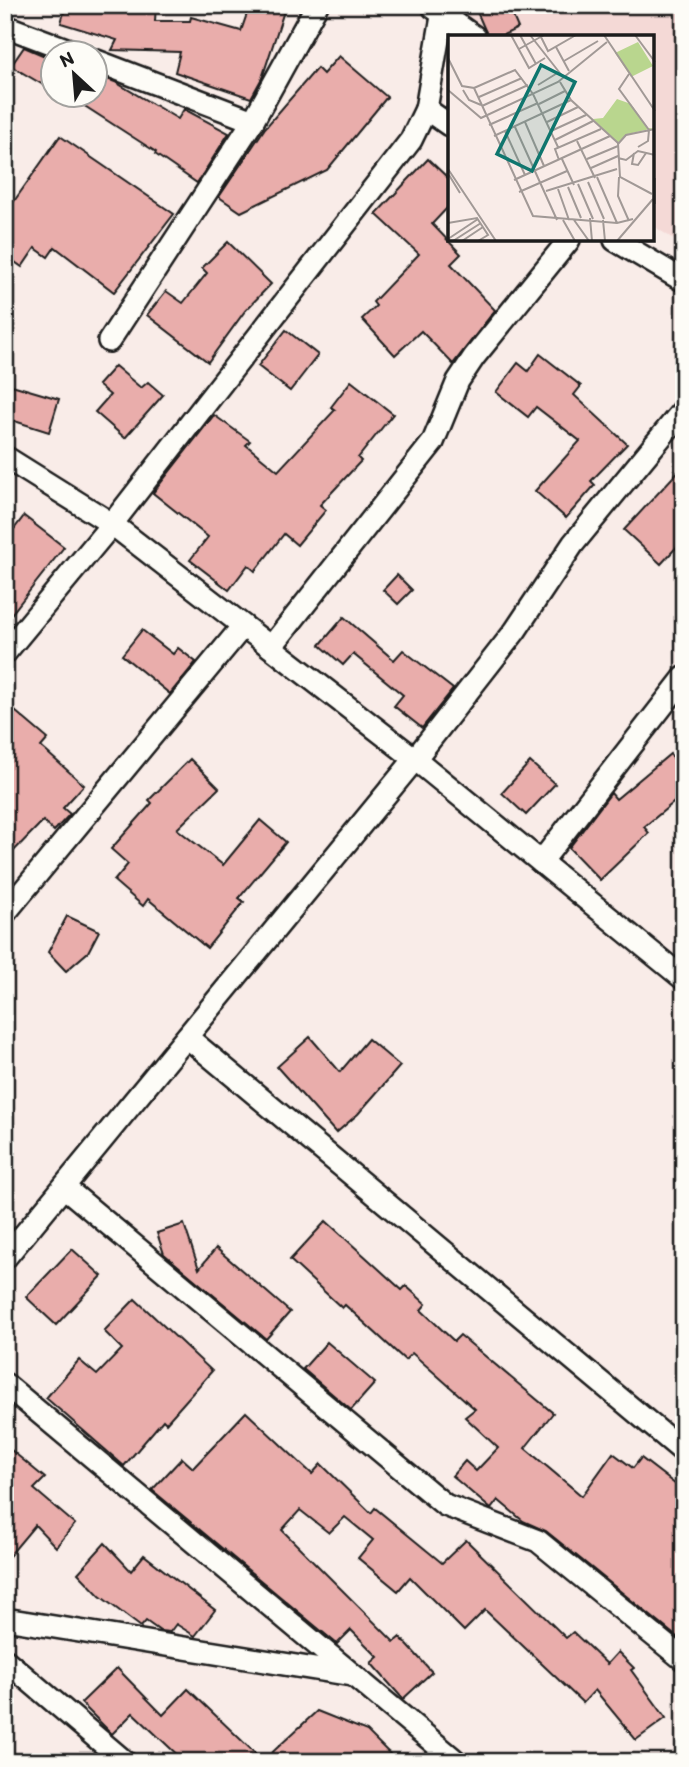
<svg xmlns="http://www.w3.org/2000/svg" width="689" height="1767" viewBox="0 0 689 1767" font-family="Itim,sans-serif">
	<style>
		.built { fill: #f4d9d6 }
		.building { fill: #e9adab; stroke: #1c1c1c; stroke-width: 2 }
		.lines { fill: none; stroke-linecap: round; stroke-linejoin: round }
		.street-casing { stroke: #1c1c1c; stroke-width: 26 }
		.street { stroke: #fdfcf7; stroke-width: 21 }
		.inset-road { fill: none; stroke: #a19996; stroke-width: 2 }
		.view { fill: #0f766e; fill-opacity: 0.15; stroke: #0f766e; stroke-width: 3.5 }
		.inset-edge { fill: none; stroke: #1c1c1c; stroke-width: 3.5 }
	</style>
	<rect width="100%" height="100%" fill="#f9ece8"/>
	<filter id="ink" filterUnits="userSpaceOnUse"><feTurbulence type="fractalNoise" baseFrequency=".0143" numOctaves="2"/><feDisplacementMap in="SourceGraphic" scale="14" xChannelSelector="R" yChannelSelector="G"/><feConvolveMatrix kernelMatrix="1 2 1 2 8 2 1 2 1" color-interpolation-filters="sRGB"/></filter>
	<g filter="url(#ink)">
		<!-- built -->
		<polygon class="built" points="465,5 684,5 684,246 652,225 652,37 479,37 468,22"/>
		<!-- building -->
		<g class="building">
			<polygon points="66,5 156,5 155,21 190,21 191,17 241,31 250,5 286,5 262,78 251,98 175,72 180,52 112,50 117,40 61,23"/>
			<polygon points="474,5 508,5 518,28 499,37 488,37"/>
			<polygon points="24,47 52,59 52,90 11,66"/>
			<polygon points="339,56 387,97 327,170 241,212 219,197 265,128 317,68 323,74"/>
			<polygon points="94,74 115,82 178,119 184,109 229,133 197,183 155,154 156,152 66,94 94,94"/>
			<polygon points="60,136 174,214 114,292 55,247 48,257 35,248 22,267 5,255 5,214"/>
			<polygon points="428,159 449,179 449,206 432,224 461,254 451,264 495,310 453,364 421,331 395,355 362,319 376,306 373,302 419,254 376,214"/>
			<polygon points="228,242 271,284 245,311 208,362 147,315 166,291 183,303 207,273 202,268"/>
			<polygon points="286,330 318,355 290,391 258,366"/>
			<polygon points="540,354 581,386 574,395 627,444 591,481 595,485 566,518 535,491 580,441 536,407 528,417 496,392 518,363 528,371"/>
			<polygon points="115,366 141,388 148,382 163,395 125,438 95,412 110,395 98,385"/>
			<polygon points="351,381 393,414 358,458 361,461 320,505 326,510 297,545 284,534 255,571 248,565 229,590 190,560 208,537 153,493 214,415 250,441 246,445 278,471 335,410 331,407"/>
			<polygon points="5,383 59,399 49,432 5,418"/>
			<polygon points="684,465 684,539 661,564 624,530"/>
			<polygon points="24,516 64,547 5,622 5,541"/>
			<polygon points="397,575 412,590 398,604 383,590"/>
			<polygon points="344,617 394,660 403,650 453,689 422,728 394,706 403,695 353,654 343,665 320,645"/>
			<polygon points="142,630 173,654 178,648 196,662 170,694 122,655"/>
			<polygon points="15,711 48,739 41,747 84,785 63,808 70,814 54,831 43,821 5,860 5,722"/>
			<polygon points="670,754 684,771 684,794 644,827 649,833 600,880 569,848 611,793 616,799"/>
			<polygon points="190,759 219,788 177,829 223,865 260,820 286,842 239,898 244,902 207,948 148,899 143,906 114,881 128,864 111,849 152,803 149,800"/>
			<polygon points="530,762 555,784 526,815 502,793"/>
			<polygon points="67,916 99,931 88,952 66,971 48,952"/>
			<polygon points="310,1037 340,1072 368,1039 400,1066 358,1114 336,1133 277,1067"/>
			<polygon points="326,1221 402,1290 406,1286 426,1304 421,1310 454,1341 460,1335 553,1413 525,1448 582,1496 613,1453 633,1468 641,1458 684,1491 683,1642 546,1531 523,1521 498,1500 491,1509 452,1476 465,1461 476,1471 498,1448 465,1417 475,1409 412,1353 405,1360 345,1305 342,1308 290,1260"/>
			<polygon points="184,1224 199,1269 216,1248 290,1312 266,1339 164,1254 157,1233"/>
			<polygon points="72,1249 102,1276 56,1325 26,1297"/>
			<polygon points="135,1299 212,1371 166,1423 163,1420 124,1466 46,1398 79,1360 97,1375 122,1349 104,1331"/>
			<polygon points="327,1342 375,1383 351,1410 303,1369"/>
			<polygon points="246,1412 312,1474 321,1464 371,1513 375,1508 442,1563 466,1540 566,1638 573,1632 607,1664 618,1652 634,1668 631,1670 666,1718 636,1740 595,1690 583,1703 485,1610 464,1631 410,1577 398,1591 358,1558 373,1540 345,1517 329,1533 300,1510 282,1530 394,1642 400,1637 432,1672 403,1699 371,1663 378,1657 351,1630 337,1644 152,1490 182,1458 193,1468"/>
			<polygon points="5,1445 45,1478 34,1489 75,1524 56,1547 35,1525 5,1561"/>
			<polygon points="105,1543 131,1571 144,1555 215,1610 195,1636 176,1624 170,1632 160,1631 146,1621 141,1627 100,1596 78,1573"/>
			<polygon points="117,1668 163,1715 188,1689 263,1761 317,1711 367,1731 398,1762 185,1762 133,1713 112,1734 81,1703"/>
		</g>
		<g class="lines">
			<defs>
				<g id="street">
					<polyline points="434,8 475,37"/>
					<polyline points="5,26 74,52"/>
					<polyline points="94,60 253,121"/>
					<polyline points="426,109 449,125"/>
					<polyline points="615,240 684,281"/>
					<polyline points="109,341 253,121 317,5"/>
					<polyline points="5,457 112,524 415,759 684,979"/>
					<polyline points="271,647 433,442 458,381 474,357 569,240"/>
					<polyline points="5,653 112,524 411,140 426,109 444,5"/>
					<polyline points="541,862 684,678"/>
					<polyline points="5,913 243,626"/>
					<polyline points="187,1037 684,1452"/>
					<polyline points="64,1187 445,1505 538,1541 684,1660"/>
					<polyline points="5,1258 415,759 515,631 573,544 684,409"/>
					<polyline points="5,1384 457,1762"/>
					<polyline points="5,1619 352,1675"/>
					<polyline points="5,1660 125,1762"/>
				</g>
			</defs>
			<!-- street casing -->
			<use href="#street" class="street-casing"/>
			<!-- street -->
			<use href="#street" class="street"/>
		</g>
	</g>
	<!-- overview -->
	<g transform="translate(448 35)">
		<rect width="206" height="206" fill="#f9ece8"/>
		<path d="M190,7L205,31L183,42L167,18ZM169,64L183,69L200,93H206L180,99L170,108L145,84L155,83Z" fill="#b9d68e"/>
		<path class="inset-road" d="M63,0L81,33L97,23M72,0L88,29M82,0L115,42M92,0L100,16L128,0M156,0L207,76M187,0L207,27M108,12L121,36M71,14L96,0M0,23L14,51L26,53L85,181L169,188L185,184M116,26L150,6M181,39L171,54L201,95L200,106L190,112M112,47L123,65L170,108L172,142L204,159M90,50L111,37M26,53L67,35L85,59L110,112M0,55L33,83L110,47L159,7M15,55L21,65L33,70M31,62L74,43M91,69L117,56M34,71L80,50M77,87L96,131M99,87L130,72M41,90L90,68M67,92L109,185M57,96L77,140M103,96L138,80M46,101L123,65M107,105L145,86M129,106L147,143M170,109L178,100L207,94M186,118L184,129L190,130L198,118M170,123L178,125L190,116L207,120M114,124L126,150M139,124L170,111M111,125L107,114L153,94M143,133L170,121M0,134L48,206M1,140L12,158M149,142L169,188M171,142L170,161L181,186M207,143V169M66,145L162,101M140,147L156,184M130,149L145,184M120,152L133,183M110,154L121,185M98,156L169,134M71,157L119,136M142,183L144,206M115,185L127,206M126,185L141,206M155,185L157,206M0,188L29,183L40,200L30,206M0,204L30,184M5,206L33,188M14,206L35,192M169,206L205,164"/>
		<path class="view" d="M93,30L127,47L84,136L49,119Z"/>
		<rect width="206" height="206" class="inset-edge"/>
	</g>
	<!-- margin -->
	<rect width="689" height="1767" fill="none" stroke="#fdfcf7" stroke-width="28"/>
	<rect x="14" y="14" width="661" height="1739" fill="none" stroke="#1c1c1c" stroke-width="2.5" filter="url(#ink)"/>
	<!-- north arrow -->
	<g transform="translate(74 74) rotate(334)"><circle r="33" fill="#fdfcf7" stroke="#a3a29f" stroke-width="2"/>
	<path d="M0-5L12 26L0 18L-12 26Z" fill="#1c1c1c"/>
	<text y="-10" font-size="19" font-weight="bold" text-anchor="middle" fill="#1c1c1c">N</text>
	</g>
</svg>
